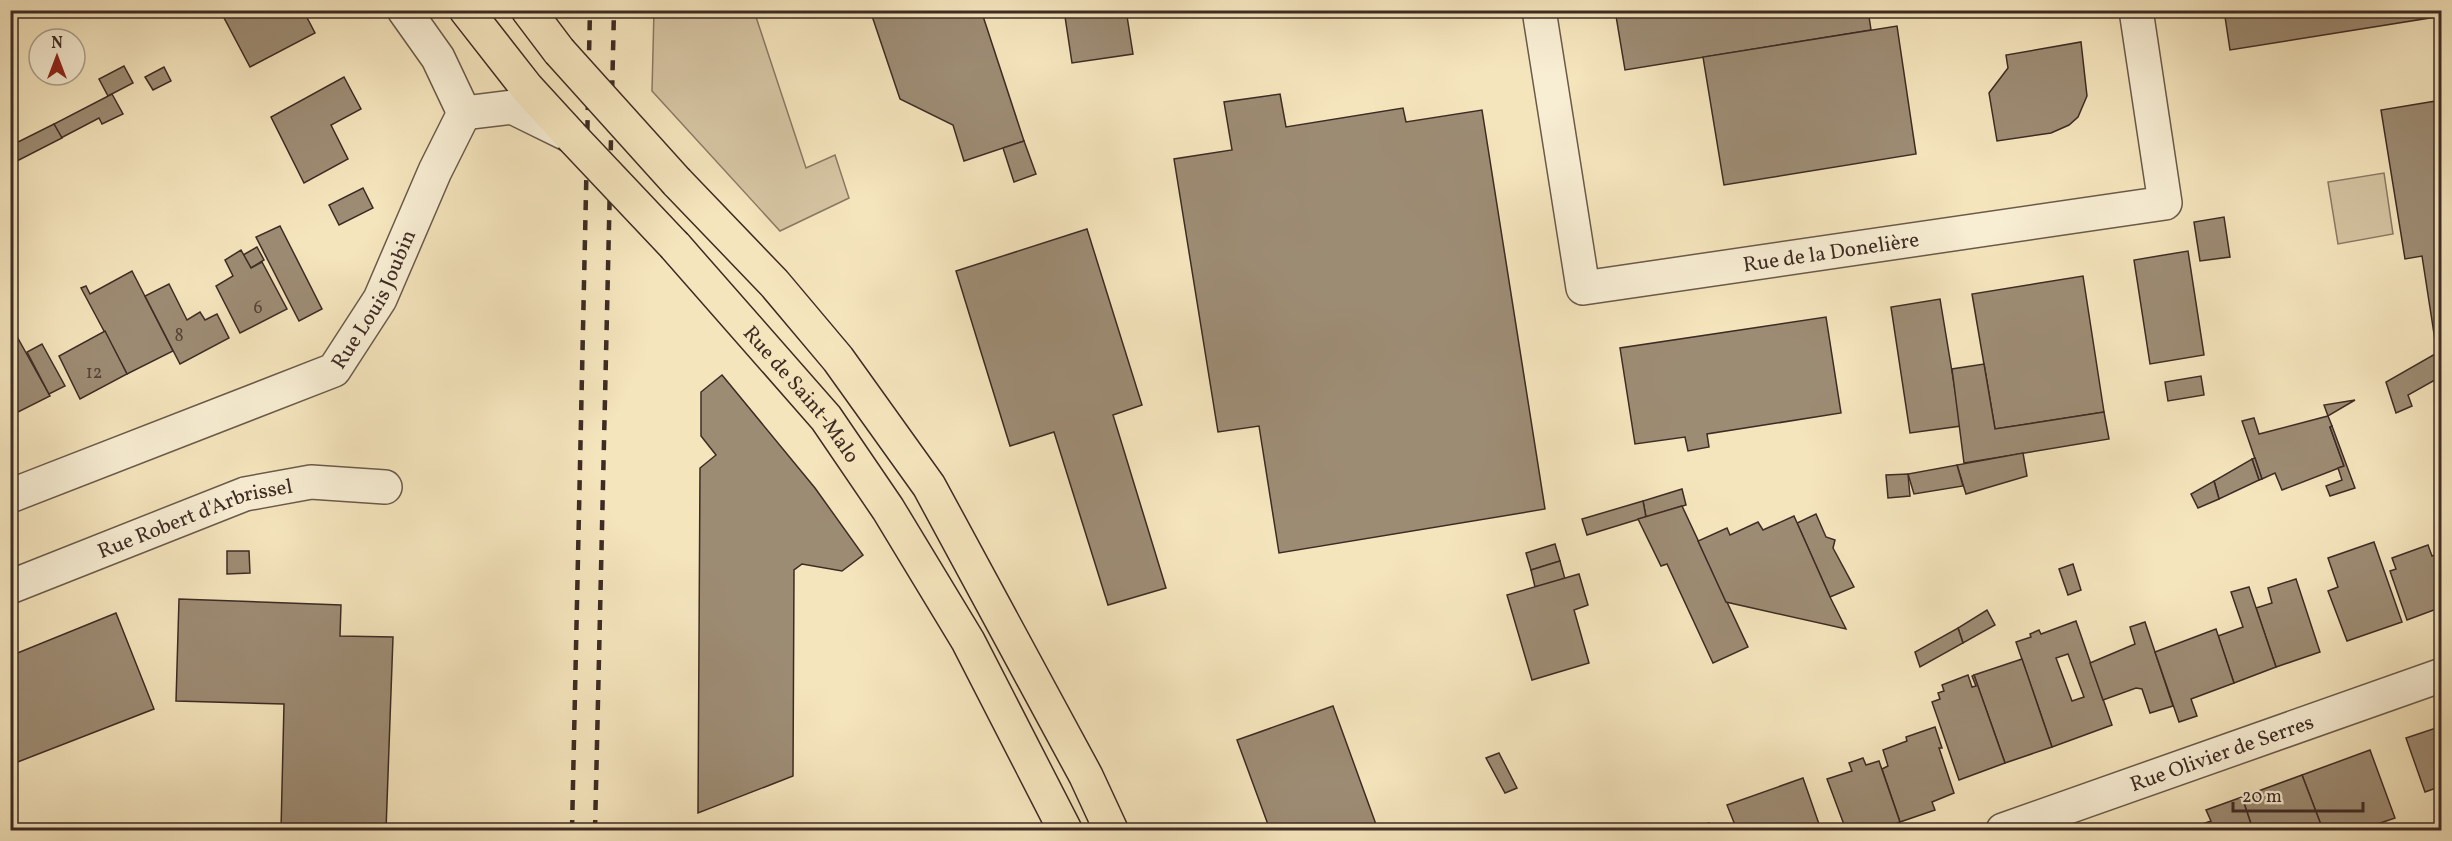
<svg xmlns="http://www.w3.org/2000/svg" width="2452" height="841" viewBox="0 0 2452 841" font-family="Vollkorn,serif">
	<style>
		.green { fill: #d6c5a3; stroke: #8a7864; stroke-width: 1.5 }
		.building { fill: #9d8c74; stroke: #3d2b24; stroke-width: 1.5; fill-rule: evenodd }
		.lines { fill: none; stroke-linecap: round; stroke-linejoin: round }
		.minor-casing { stroke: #6b5a4a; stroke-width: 36 }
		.primary-casing { stroke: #3d2b24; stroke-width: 36 }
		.minor { stroke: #f8eed4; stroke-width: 33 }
		.primary { stroke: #f5e5bd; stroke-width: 33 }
		.rail { stroke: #3d2b24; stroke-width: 4.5; stroke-dasharray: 10 10; stroke-linecap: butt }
		.primary-bridge-casing { stroke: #3d2b24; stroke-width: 36; stroke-linecap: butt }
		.primary-bridge { stroke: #f5e5bd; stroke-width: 33 }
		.labels { text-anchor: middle; stroke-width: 5; stroke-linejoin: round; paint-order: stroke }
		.number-label { font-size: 18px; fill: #554338 }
		.street-label { font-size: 21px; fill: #3d2b24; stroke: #f8eed4 }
	</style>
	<rect width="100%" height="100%" fill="#f5e5bd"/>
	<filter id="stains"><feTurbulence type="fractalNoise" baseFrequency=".00333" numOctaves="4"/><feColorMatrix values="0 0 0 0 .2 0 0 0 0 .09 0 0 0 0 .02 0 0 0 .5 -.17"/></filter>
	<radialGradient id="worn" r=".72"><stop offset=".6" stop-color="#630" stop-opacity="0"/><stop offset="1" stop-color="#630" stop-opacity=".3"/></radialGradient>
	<!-- green -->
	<g class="green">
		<polygon points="654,10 754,11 806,168 835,155 849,198 780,231 652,91"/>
		<polygon points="2384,173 2393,234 2338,244 2328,182"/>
	</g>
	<!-- building -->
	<g class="building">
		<polygon points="303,10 315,33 250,67 222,14 229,10"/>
		<polygon points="870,10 981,10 1024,141 964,161 953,125 900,99"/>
		<polygon points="1064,10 1126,10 1133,54 1072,63"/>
		<polygon points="1615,10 1868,10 1871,30 1625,70"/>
		<polygon points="2224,10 2442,10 2442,16 2230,50"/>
		<polygon points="1897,26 1916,154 1724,185 1703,57"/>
		<polygon points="2081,42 2087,96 2078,117 2069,125 2051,133 1997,141 1989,93 2008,68 2006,55"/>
		<polygon points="124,66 133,83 108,96 99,79"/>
		<polygon points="164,67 171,81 153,90 145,77"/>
		<polygon points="344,77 361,109 331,125 348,159 304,183 271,117"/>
		<polygon points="112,94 123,114 102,124 99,118 61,138 54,124"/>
		<polygon points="1280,94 1286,127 1403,108 1406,122 1482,110 1545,509 1279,553 1259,426 1218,432 1174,159 1232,150 1224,102"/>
		<polygon points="2442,100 2442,350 2437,353 2422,256 2405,259 2381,110"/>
		<polygon points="54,124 62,138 15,162 10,154 10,146"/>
		<polygon points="1024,141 1036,174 1014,182 1003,148"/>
		<polygon points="363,188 373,208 339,225 329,205"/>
		<polygon points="2224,217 2230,257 2200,261 2194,222"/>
		<polygon points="280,226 322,309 299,321 256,237"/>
		<polygon points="1087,229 1142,405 1113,415 1166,588 1108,605 1054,432 1010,446 956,271"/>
		<polygon points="257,247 264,260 251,268 243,255"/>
		<polygon points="241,250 251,268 262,262 287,309 240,333 216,286 233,276 225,260"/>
		<polygon points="2188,251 2204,355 2150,364 2134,260"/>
		<polygon points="132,271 173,351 127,374 81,288 86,286 90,294"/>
		<polygon points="2083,276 2104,412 1995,429 1972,294"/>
		<polygon points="169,284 187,320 200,312 205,320 217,314 229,338 180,364 145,296"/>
		<polygon points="1940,299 1961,426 1910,433 1891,307"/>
		<polygon points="1826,317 1841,413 1707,434 1709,447 1688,451 1685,437 1635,444 1620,348"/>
		<polygon points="10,324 50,396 10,416"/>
		<polygon points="105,331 127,374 80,399 59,356"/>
		<polygon points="42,344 65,386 49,394 27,352"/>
		<polygon points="2442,350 2442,376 2408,395 2412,406 2396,413 2386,382"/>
		<polygon points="1984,364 1995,429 2104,412 2109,439 1964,463 1952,369"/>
		<polygon points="722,375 815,488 863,555 842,571 802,564 794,570 793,776 698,813 700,468 716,455 701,436 701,392"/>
		<polygon points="2201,376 2204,395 2168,401 2165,382"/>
		<polygon points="2355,400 2328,416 2324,405"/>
		<polygon points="2328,416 2332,426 2330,427 2344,466 2282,490 2275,473 2262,479 2242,421 2254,418 2259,434"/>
		<polygon points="2332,426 2355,488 2330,496 2326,486 2342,480 2338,468 2344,466 2330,427"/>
		<polygon points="2023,453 2027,476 1966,494 1957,465"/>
		<polygon points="2255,458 2262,479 2259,480 2252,459"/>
		<polygon points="2252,459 2259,480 2219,499 2214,481"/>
		<polygon points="1957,465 1963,486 1914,494 1908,474"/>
		<polygon points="1908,474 1910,496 1888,498 1886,475"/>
		<polygon points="2214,481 2219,499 2198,508 2191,494"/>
		<polygon points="1682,489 1686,505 1646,517 1643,501"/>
		<polygon points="1643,501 1646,517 1587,535 1582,519"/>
		<polygon points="1682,506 1748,647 1713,663 1667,564 1661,566 1638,519"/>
		<polygon points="1816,514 1826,537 1835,540 1833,548 1854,587 1830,597 1797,523"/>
		<polygon points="1794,516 1830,597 1846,629 1726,602 1698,541 1727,528 1730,535 1758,522 1763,530"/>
		<polygon points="2374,542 2402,622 2347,641 2328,591 2338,587 2328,558"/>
		<polygon points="1555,544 1560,561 1531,570 1526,553"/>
		<polygon points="2428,545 2432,556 2442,552 2442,607 2407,620 2390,571 2396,569 2392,558"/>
		<polygon points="227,551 249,551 250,573 227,574"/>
		<polygon points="1560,561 1565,579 1535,587 1531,570"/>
		<polygon points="2073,564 2081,590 2068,595 2059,569"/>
		<polygon points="1579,574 1588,605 1574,610 1589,663 1532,680 1507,595"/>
		<polygon points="2296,579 2320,652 2276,667 2256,608 2272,603 2268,588"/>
		<polygon points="2249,587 2276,667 2234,683 2218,636 2243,627 2231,592"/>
		<polygon points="179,599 341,605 340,636 393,637 386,830 281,830 284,704 176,701"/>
		<polygon points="1987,610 1995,625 1963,643 1958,628"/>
		<polygon points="116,613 154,709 10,765 10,656"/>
		<path d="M2076,621L2112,725L2052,747L2016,642L2031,637L2030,634L2039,630L2041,634ZM2068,654L2084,697L2072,701L2056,658Z"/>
		<polygon points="2145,622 2173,706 2150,713 2142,689 2136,688 2103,700 2090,663 2135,644 2130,627"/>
		<polygon points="1958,628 1963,643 1920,667 1915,652"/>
		<polygon points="2216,629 2234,683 2191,699 2197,716 2179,722 2155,652"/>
		<polygon points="2022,659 2052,747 2005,763 1974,675"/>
		<polygon points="1968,675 1972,687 1976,686 1972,676 1974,675 2005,763 1959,780 1932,702 1940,699 1938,693 1944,691 1942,685"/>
		<polygon points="1333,706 1378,830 1270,830 1237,740"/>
		<polygon points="2442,726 2442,786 2425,792 2406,738"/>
		<polygon points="1935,727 1942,748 1939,748 1954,793 1932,802 1935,810 1900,822 1882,769 1888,766 1883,750 1907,741 1906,737"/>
		<polygon points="2370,750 2395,818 2360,830 2323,830 2302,775"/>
		<polygon points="1499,753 1517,788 1505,793 1486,758"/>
		<polygon points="1863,758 1866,765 1879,761 1900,822 1877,830 1846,830 1827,779 1852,771 1849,763"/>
		<polygon points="2302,775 2323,830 2253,830 2242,797"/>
		<polygon points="1803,778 1819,824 1802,830 1737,830 1727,805"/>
		<polygon points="2242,797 2253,830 2185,830 2211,821 2206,810"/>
		<polygon points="1709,823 1711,830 1689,830"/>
	</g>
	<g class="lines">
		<defs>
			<g id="minor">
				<polyline points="404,10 438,58 464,113"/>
				<path id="s1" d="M1539,10L1583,288L2165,203L2136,10"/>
				<polyline points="464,113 512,107 569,135"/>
				<path id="s2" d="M10,496L334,370L380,299L435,171L464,113"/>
				<path id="s3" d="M10,587L245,494L311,482L385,487"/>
				<path id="s4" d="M2003,830L2442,675"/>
			</g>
			<g id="primary">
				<polyline points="466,10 527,88 571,136"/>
				<polyline points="528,10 559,51"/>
				<polyline points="677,182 774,283 838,359 929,486 1086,776 1111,830"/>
				<path id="s5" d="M675,246L826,418L888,509L968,641L1065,830"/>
			</g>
		</defs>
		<!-- minor casing -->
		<use href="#minor" class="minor-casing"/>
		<!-- primary casing -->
		<use href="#primary" class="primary-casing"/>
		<!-- minor -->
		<use href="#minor" class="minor"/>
		<!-- primary -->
		<use href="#primary" class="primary"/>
		<!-- rail -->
		<g class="rail">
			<polyline points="572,830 590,10"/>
			<polyline points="595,830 614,10"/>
		</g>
		<defs>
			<g id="primary-bridge">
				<polyline points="559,51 677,182"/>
				<polyline points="571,136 675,246"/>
			</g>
		</defs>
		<!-- primary-bridge casing -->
		<use href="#primary-bridge" class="primary-bridge-casing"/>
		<!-- primary-bridge -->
		<use href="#primary-bridge" class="primary-bridge"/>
	</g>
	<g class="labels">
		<!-- number labels -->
		<g class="number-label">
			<text x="258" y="313">6</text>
			<text x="179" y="341">8</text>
			<text x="94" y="378">12</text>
		</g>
		<!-- street labels -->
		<g class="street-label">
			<text dy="7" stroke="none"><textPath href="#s1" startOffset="532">Rue de la Donelière</textPath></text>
			<text dy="7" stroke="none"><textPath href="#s2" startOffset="429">Rue Louis Joubin</textPath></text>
			<text dy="7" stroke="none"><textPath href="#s5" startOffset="195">Rue de Saint-Malo</textPath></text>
			<text dy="7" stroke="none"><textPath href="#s3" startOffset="198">Rue Robert d'Arbrissel</textPath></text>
			<text dy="7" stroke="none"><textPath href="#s4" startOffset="232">Rue Olivier de Serres</textPath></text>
		</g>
	</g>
	<!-- margin -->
	<rect width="2452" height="841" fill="none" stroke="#f5e5bd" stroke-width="36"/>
	<rect x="12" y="12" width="2428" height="817" fill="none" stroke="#3d2b24" stroke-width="3"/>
	<rect x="18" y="18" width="2416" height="805" fill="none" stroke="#3d2b24" stroke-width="1.5"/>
	<!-- north arrow -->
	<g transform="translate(57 57)"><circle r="28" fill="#f8eed4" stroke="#ada08e" stroke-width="1.5"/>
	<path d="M0-4.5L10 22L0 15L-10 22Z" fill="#8f2418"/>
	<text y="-9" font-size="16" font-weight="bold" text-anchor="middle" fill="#3d2b24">N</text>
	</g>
	<!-- scale -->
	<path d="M2233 802v9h130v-9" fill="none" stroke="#3d2b24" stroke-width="3"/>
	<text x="2242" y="802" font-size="18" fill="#3d2b24" stroke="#f8eed4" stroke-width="4.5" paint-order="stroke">20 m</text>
	<rect width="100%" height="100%" filter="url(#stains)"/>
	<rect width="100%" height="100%" fill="url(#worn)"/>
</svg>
